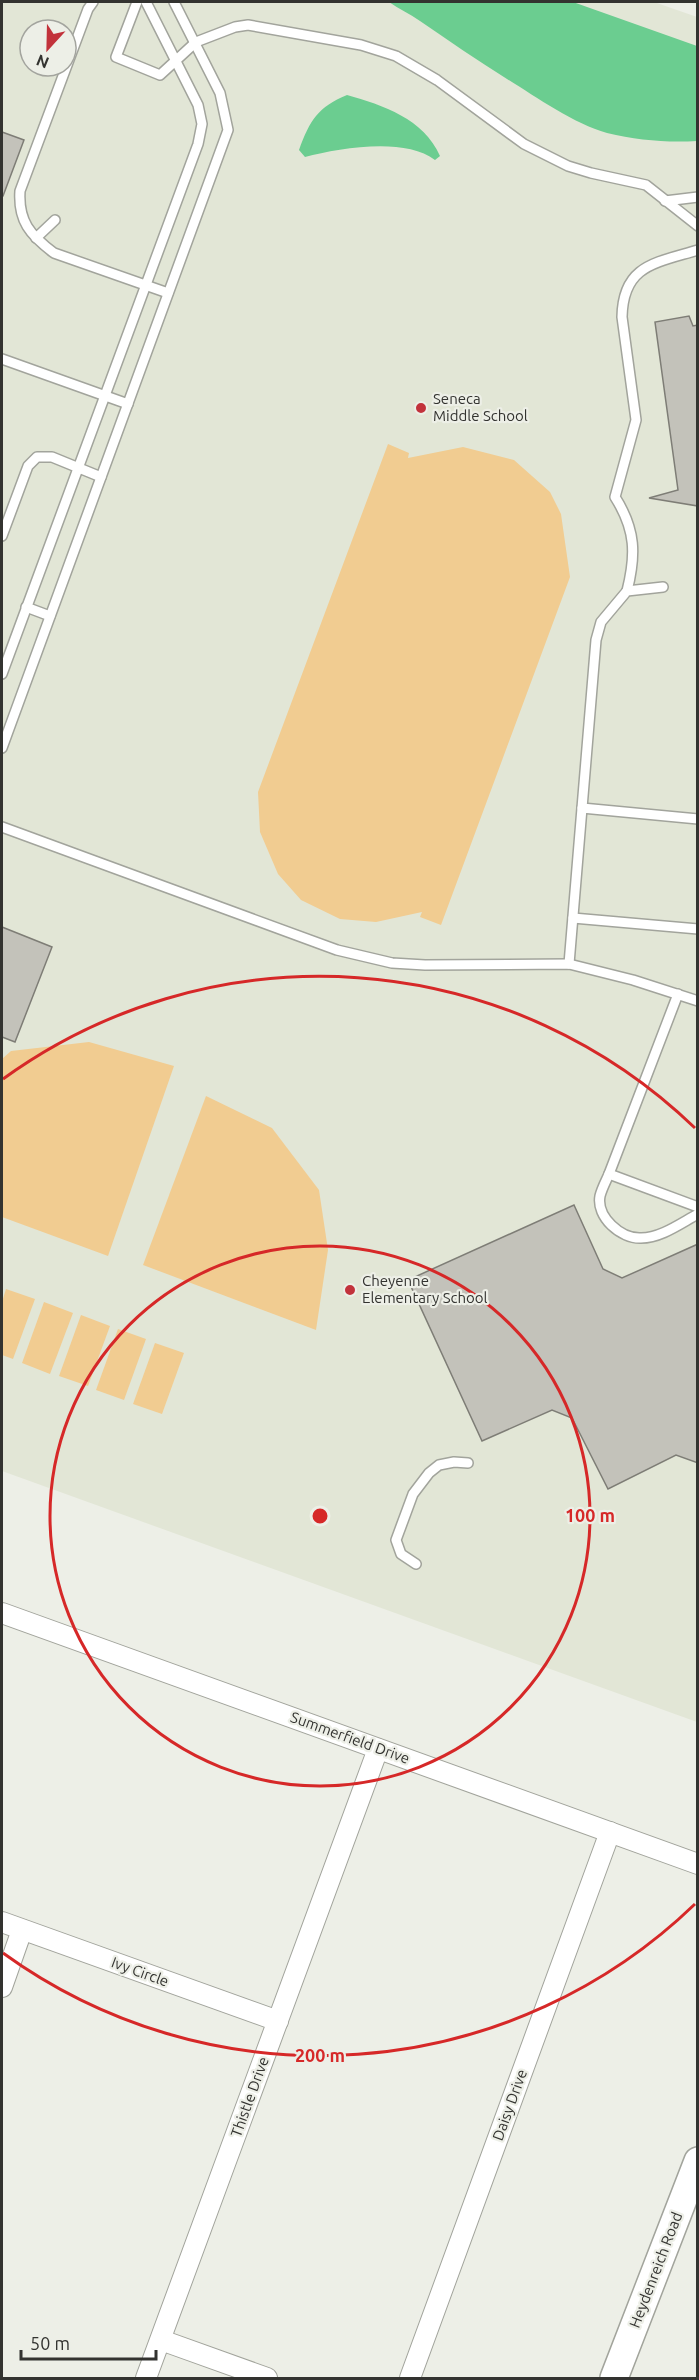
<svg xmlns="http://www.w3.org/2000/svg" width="699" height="2380" viewBox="0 0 699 2380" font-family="Ubuntu,sans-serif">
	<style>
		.built { fill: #e2e6d6; fill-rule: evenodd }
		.green { fill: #f1cc91 }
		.water { fill: #6bcd90 }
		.building { fill: #c3c2ba; stroke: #7e7d76; stroke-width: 1.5 }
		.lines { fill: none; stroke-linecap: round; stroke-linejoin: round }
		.lane-casing { stroke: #a2a49c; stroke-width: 12 }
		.street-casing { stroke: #a2a49c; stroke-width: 22 }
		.secondary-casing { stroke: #a2a49c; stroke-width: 30 }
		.lane { stroke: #fff; stroke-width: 9 }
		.street { stroke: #fff; stroke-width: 20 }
		.secondary { stroke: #fff; stroke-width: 27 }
		.ring { fill: none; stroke: #d62828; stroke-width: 3 }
		.poi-dot { fill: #c2323b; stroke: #edefe7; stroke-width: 2 }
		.labels { text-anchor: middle; stroke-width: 4.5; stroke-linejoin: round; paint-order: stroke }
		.poi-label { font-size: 15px; fill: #333330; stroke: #edefe7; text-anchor: start }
		.street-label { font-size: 15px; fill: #333330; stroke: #edefe7 }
		.centre { fill: #d62828; stroke: #edefe7; stroke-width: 3 }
		.ring-label { font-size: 18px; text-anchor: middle; font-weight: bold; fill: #d62828; stroke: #edefe7; stroke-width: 4.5; stroke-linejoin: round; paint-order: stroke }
	</style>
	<rect width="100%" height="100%" fill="#edefe7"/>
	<!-- built -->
	<path class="built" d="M2,2H654L697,17V1722L2,1471ZM30,30H66V66H30Z"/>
	<!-- green -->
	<g class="green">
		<polygon points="388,444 409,453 408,458 463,447 514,460 550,492 561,514 570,577 441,925 420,917 422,912 376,922 340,919 301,900 278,874 260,832 258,792"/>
		<polygon points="89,1042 174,1066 108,1256 2,1217 2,1059 11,1051"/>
		<polygon points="206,1096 272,1128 319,1190 328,1250 316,1330 143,1265"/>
		<polygon points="6,1289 35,1299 13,1359 2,1355 2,1302"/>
		<polygon points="44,1302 73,1313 50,1374 22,1363"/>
		<polygon points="81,1315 110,1326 88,1386 59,1376"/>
		<polygon points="118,1329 146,1339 124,1400 96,1390"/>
		<polygon points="155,1343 184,1353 162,1414 133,1404"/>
	</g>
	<!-- water -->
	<g class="water">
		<path d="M389,2H573L697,46V141C667,143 637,140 607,133C574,124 536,97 507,79C477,60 449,41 420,21C410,14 399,9 389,2Z"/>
		<path d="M347,95C383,105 424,119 440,156L435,160C405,137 340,148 305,157L299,150C310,120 318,107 347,95Z"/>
	</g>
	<!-- building -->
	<g class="building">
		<polygon points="2,132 24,140 3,196 2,196"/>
		<polygon points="689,316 693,326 698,325 698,506 649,498 678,490 655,322"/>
		<polygon points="2,927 52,947 15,1042 2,1037"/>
		<polygon points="574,1205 603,1269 622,1278 698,1244 698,1463 676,1455 608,1489 572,1418 552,1410 482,1441 408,1280"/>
	</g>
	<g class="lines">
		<defs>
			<g id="lane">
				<path d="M93,2L88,9L20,191C18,221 30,235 54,253L168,293"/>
				<polyline points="137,2 116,57 160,75 196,42 235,27 248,25 361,45 396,56 437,80 524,144 568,166 591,173 646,185 698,226"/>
				<polyline points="665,201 698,197"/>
				<polyline points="36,238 55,220"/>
				<polyline points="2,359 128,404"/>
				<polyline points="2,536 28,466 37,457 52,457 101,477"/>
				<path d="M627,591C636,555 636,530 615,497L636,420L622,317C623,265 655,263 698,250"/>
				<polyline points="26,607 50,616"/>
				<polyline points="2,674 198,144 202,124 198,105 146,2"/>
				<polyline points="2,748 228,130 220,93 174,2"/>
				<polyline points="582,808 698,819"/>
				<polyline points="2,827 337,950 392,963 425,965 569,964 633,980 698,1001"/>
				<polyline points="573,918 698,929"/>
				<polyline points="569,964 596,640 601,622 627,591 663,587"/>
				<polyline points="609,1174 678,994"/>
				<path d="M698,1207L609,1174C606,1181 602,1188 600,1196C596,1217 621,1239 641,1238C661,1238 681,1223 698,1214"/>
				<polyline points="416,1564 401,1554 396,1540 413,1494 429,1473 439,1465 454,1462 468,1463"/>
			</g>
			<g id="street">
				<polyline points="2,1613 698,1864"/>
				<polyline points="2,1922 278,2021"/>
				<polyline points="2,1987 22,1930"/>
				<polyline points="161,2340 267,2378"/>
				<polyline points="146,2378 378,1749"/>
				<polyline points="410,2378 610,1832"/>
			</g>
			<polyline id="secondary" points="614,2378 698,2161"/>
		</defs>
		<!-- lane casing -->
		<use href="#lane" class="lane-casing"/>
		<!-- street casing -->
		<use href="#street" class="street-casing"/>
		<!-- secondary casing -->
		<use href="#secondary" class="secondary-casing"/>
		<!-- lane -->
		<use href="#lane" class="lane"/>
		<!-- street -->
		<use href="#street" class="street"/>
		<!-- secondary -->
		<use href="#secondary" class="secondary"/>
	</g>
	<!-- distance rings -->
	<g class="ring">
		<circle cx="320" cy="1516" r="270"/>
		<path d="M695 1904A540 540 0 0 1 3 1953M3 1079A540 540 0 0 1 695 1128"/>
	</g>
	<!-- markers -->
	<g class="poi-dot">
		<circle cx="421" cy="408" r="6"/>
		<circle cx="350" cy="1290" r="6"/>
	</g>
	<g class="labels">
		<!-- poi labels -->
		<g class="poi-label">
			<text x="433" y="404">Seneca<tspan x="433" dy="17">Middle School</tspan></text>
			<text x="362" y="1286">Cheyenne<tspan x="362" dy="17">Elementary School</tspan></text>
		</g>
		<!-- street labels -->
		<g class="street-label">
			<text transform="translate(350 1738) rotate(20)" y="5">Summerfield Drive</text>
			<text transform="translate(140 1972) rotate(20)" y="5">Ivy Circle</text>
			<text transform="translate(250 2097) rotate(-70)" y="5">Thistle Drive</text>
			<text transform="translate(510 2105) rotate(-70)" y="5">Daisy Drive</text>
			<text transform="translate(656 2270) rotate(-69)" y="5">Heydenreich Road</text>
		</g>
	</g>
	<circle cx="320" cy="1516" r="9" class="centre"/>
	<g class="ring-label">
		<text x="590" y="1522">100 m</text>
		<text x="320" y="2062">200 m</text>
	</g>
	<!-- border -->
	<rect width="699" height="2380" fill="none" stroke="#333330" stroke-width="6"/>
	<!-- north arrow -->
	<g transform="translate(48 48) rotate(202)"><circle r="28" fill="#edefe7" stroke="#a3a49e" stroke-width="1.5"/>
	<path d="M0-4.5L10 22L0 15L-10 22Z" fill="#c2323b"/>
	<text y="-9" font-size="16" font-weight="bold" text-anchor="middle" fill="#333330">N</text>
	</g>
	<!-- scale -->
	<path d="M21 2350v9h135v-9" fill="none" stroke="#333330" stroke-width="3"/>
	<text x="30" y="2350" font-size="18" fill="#333330" stroke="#edefe7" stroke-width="4.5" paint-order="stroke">50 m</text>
</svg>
